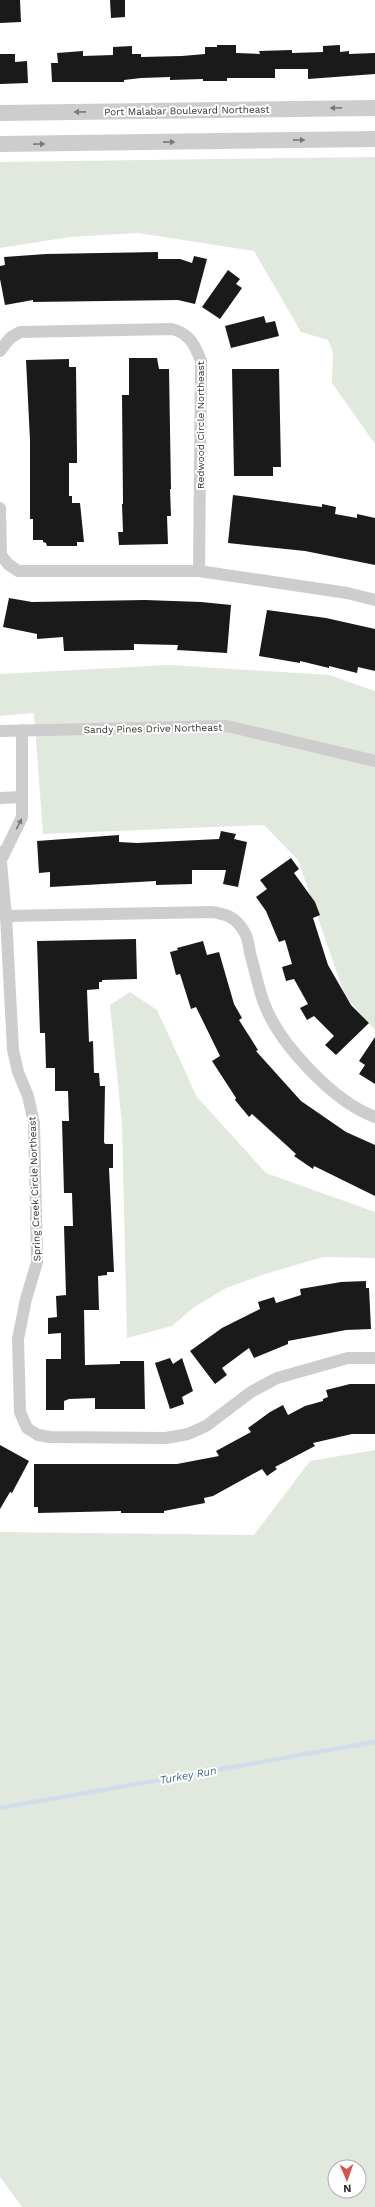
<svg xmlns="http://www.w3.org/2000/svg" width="375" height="2207" viewBox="0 0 375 2207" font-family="'Work Sans',sans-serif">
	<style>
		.green { fill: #e1e8dd; fill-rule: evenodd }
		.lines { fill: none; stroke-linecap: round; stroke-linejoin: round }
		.stream { stroke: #d2ddeb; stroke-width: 4.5 }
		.building { fill: #1a1a1a }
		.minor { stroke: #cdcdcd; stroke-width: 12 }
		.tertiary { stroke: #cdcdcd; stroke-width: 16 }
		.oneway { fill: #787878 }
		.labels { text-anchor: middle; stroke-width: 4; stroke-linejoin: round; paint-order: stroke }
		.street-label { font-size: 10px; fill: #333; stroke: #fff }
		.water-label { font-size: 11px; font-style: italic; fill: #48698d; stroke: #fff }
	</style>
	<rect width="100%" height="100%" fill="#fff"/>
	<!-- green -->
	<g class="green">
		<polygon points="375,157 375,444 332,383 333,352 328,340 301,332 254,251 138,233 70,237 0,248 0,162"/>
		<polygon points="169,665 329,675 375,691 375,1030 345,996 298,860 264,825 43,834 34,713 0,716 0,674"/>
		<polygon points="130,992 157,1010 197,1097 266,1173 375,1212 375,1258 323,1257 265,1274 226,1288 193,1308 172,1326 127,1338 122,1124 110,1005"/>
		<path d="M375,1450V2207H22L0,2177V1532L254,1535L310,1461ZM335,2167H359V2191H335Z"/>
	</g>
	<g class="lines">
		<!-- stream -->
		<polyline class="stream" points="0,1808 375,1742"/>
	</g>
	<!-- building -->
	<g class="building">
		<polygon points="0,0 20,0 21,22 0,23"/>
		<polygon points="110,0 125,0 125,17 111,18"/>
		<polygon points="217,45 236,45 236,53 260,54 259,51 292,50 292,53 323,52 323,46 340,45 340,52 349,51 349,54 375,53 375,74 308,79 308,69 275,69 275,78 227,78 227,81 203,81 203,79 170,80 170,77 141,78 124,80 124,82 52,82 51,63 58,63 57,53 83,51 83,56 113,55 113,47 132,46 132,54 141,54 141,57 182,56 205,54 205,47 217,47"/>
		<polygon points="0,54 15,54 15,62 27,61 28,83 0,84"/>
		<polygon points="158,252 158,259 180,259 192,263 194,256 207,259 195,304 178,300 33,302 33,300 5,305 0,279 0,266 5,265 4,257 46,254"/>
		<polygon points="228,270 240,279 236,284 242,288 220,319 202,307"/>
		<polygon points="264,316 266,323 275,321 279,336 231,348 225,326"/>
		<polygon points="129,358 157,358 159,369 169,369 171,489 170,489 171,516 167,516 168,544 119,545 118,532 123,532 122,504 123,504 122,395 129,395"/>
		<polygon points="69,359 69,367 76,367 77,454 77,463 69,463 69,496 72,496 72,503 80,503 84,542 77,542 77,546 47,546 46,543 43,542 43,540 33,540 33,519 30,519 30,440 26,360"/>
		<polygon points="232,369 279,369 281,467 273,467 273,476 234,476"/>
		<polygon points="233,495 322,507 322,504 336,507 335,514 357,518 357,514 375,518 375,565 305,551 228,543"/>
		<polygon points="9,598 32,602 145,600 201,602 231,605 227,653 177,650 178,645 134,644 134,650 64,651 63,637 37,639 37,634 3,627"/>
		<polygon points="267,610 326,618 375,629 375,671 358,667 357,673 329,666 329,668 300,661 300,663 259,656"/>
		<polygon points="221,831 236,834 234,839 247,842 238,887 223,884 226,870 192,870 192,884 156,885 156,881 50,887 50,872 39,873 37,841 119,835 119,842 137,843 219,839"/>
		<polygon points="291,858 299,869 294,873 315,902 320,915 313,918 328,965 351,1005 369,1023 336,1055 325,1045 334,1036 314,1016 307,1020 300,1008 308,1004 294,979 286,981 282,967 292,964 285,940 279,942 266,911 256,897 267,889 260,880"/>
		<polygon points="136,939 137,979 102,980 102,982 99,982 99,989 87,990 89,1042 93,1041 94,1073 99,1073 100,1086 105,1086 104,1142 105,1144 113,1144 113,1168 109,1168 114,1272 107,1272 107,1275 98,1276 99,1310 84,1310 85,1365 120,1364 120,1361 144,1361 145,1409 95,1409 95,1398 69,1399 64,1401 64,1410 46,1410 46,1359 61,1359 61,1333 48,1334 48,1318 57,1317 56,1296 66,1295 64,1226 73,1226 72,1193 64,1193 62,1121 69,1121 68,1091 55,1091 55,1068 46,1068 45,1033 40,1033 37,941"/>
		<polygon points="203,941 207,955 219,952 234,1004 242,1018 239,1020 258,1050 256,1051 301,1101 346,1132 375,1145 375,1196 314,1166 313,1169 294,1156 296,1154 252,1114 249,1117 235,1100 236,1098 212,1061 220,1056 196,1007 191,1009 180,974 176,975 170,952 178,950 177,948"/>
		<polygon points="375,1037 375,1084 359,1074 365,1065 359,1061"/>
		<polygon points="366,1281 366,1288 369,1288 371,1329 346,1330 288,1341 288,1344 254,1358 249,1348 222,1368 227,1375 215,1384 190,1351 222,1328 260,1309 258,1302 274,1297 276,1303 301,1295 300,1289 341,1282"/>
		<polygon points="170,1358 173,1364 182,1358 193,1391 182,1397 184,1404 170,1409 155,1363"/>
		<polygon points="350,1384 375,1384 375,1434 352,1434 313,1443 315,1446 275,1467 277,1469 267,1476 262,1469 213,1496 204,1498 205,1503 164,1511 164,1513 121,1513 121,1511 38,1513 38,1507 34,1507 34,1464 177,1464 219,1456 216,1451 251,1432 248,1428 270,1412 283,1405 288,1415 305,1406 323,1401 323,1399 328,1397 326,1390"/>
		<polygon points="0,1445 29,1461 12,1493 10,1492 0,1509"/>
	</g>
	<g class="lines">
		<!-- minor -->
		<g class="minor">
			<path d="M0,351L10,338L20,332L172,329C189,333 195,345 201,361L199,571"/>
			<polyline points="0,508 1,555 8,564 18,571 199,571 347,593 375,600"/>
			<polyline points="0,731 227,726 375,761"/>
			<polyline points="0,798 22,797"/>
			<polyline points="0,852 6,916 13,1050 18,1072 28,1096 34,1123 37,1262 26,1299 18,1339 20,1412 27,1428 38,1435 50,1437 166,1438 188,1434 206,1426 251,1392 277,1378 348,1358 375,1358"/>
			<polyline points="2,858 22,817 22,730"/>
			<path d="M6,916L211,912C227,914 236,917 245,933C248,938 249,947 250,953C255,970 258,987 264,1003C279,1044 334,1102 375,1117"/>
		</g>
		<!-- tertiary -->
		<g class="tertiary">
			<polyline points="0,113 375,108"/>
			<polyline points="0,144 375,139"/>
		</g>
	</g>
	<!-- one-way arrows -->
	<defs><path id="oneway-solid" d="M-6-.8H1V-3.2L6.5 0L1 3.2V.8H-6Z"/></defs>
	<g class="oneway">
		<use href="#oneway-solid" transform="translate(336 108) rotate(179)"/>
		<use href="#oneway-solid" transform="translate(80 112) rotate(179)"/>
		<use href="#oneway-solid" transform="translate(299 140) rotate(-1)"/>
		<use href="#oneway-solid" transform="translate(169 142) rotate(-1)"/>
		<use href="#oneway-solid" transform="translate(39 144) rotate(-1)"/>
		<use href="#oneway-solid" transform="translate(19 824) rotate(-63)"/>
	</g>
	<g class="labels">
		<!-- street labels -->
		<g class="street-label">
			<text transform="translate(187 110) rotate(-1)" y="4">Port Malabar Boulevard Northeast</text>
			<text transform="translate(200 425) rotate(-90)" y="4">Redwood Circle Northeast</text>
			<text transform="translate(153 728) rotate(-1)" y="4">Sandy Pines Drive Northeast</text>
			<text transform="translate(34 1189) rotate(-92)" y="4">Spring Creek Circle Northeast</text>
		</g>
		<!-- water labels -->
		<g class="water-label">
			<text transform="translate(188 1775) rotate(-10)" y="4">Turkey Run</text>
		</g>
	</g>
	<!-- north arrow -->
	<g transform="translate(347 2179) rotate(178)"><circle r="19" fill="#ffffff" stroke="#adadad"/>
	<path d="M0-3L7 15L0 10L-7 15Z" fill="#d4534a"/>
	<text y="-6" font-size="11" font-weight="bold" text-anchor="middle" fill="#333333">N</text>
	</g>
</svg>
